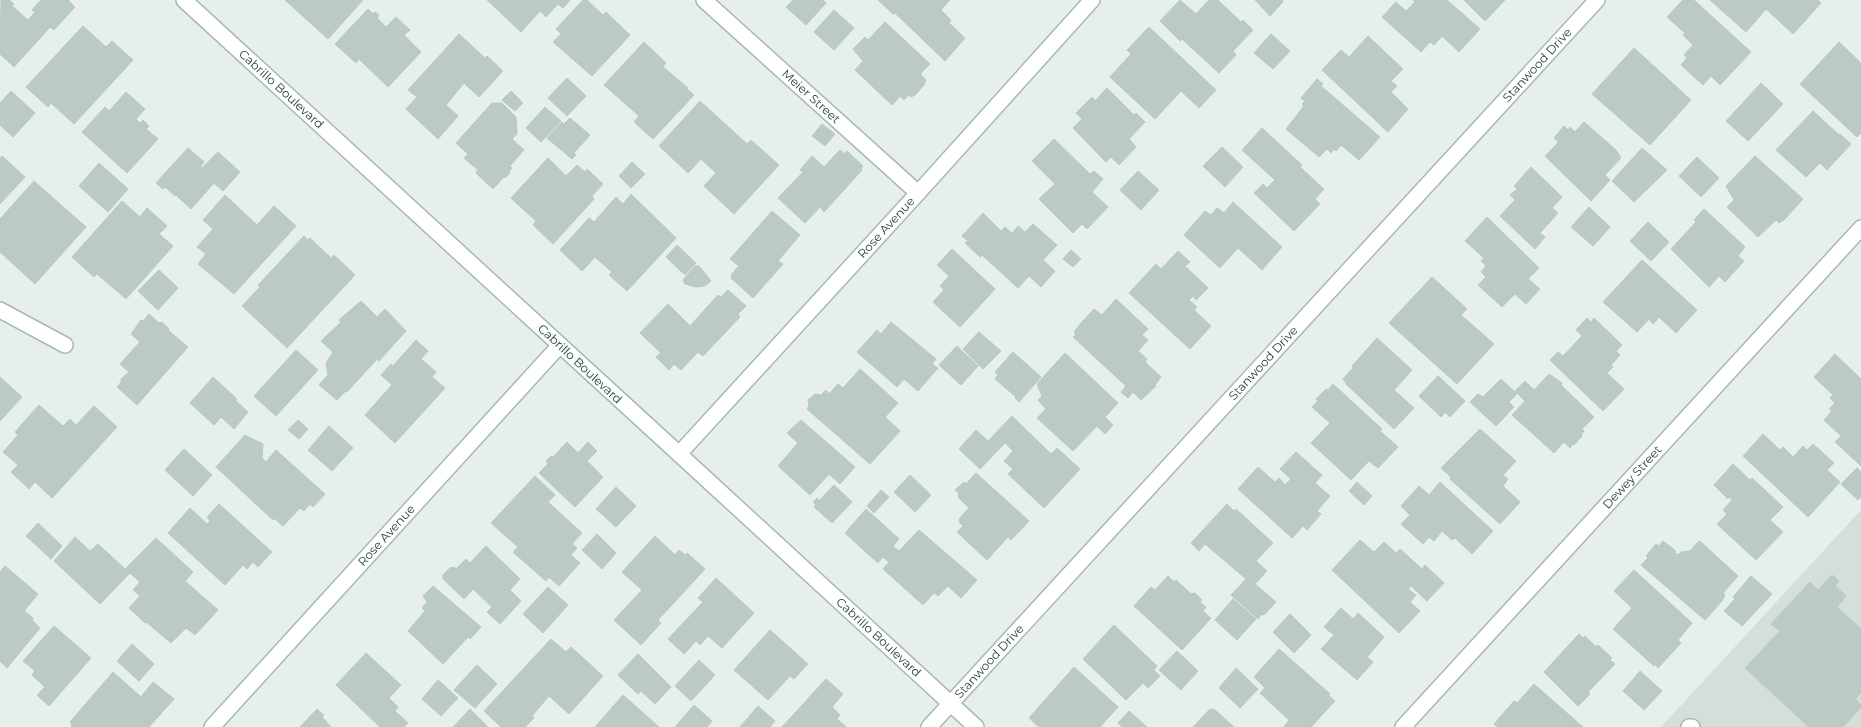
<svg xmlns="http://www.w3.org/2000/svg" width="1861" height="727" viewBox="0 0 1861 727" font-family="Montserrat,sans-serif">
	<style>
		.built { fill: #d4dfda }
		.building { fill: #bbcac4; stroke: #b8c9c2 }
		.lines { fill: none; stroke-linecap: round; stroke-linejoin: round }
		.lane-casing { stroke: #a8b8b2; stroke-width: 18 }
		.street-casing { stroke: #a8b8b2; stroke-width: 18 }
		.secondary-casing { stroke: #a4bbb3; stroke-width: 18 }
		.lane { stroke: #fff; stroke-width: 15 }
		.street { stroke: #fff; stroke-width: 15 }
		.secondary { stroke: #fff; stroke-width: 15 }
		.labels { text-anchor: middle; stroke-width: 4; stroke-linejoin: round; paint-order: stroke }
		.street-label { font-size: 12px; fill: #24423a; stroke: #f7fbf9 }
	</style>
	<rect width="100%" height="100%" fill="#e6efeb"/>
	<!-- built -->
	<polygon class="built" points="1861,510 1861,727 1661,727"/>
	<!-- building -->
	<g class="building">
		<polygon points="1,0 9,0 14,4 12,6 28,20 35,12 32,10 41,0 68,0 75,7 54,30 50,27 14,67 0,54"/>
		<polygon points="285,0 363,0 328,39"/>
		<polygon points="487,0 570,0 563,8 558,4 546,17 540,11 521,32"/>
		<polygon points="583,0 587,0 603,15 606,12 630,35 592,76 553,42 561,34 556,29"/>
		<polygon points="793,0 823,0 826,3 806,25 786,7"/>
		<polygon points="878,0 950,0 941,10 951,20 949,23 965,38 945,61 895,13 893,14"/>
		<polygon points="1180,0 1196,14 1209,0 1218,0 1241,22 1243,20 1253,30 1233,51 1236,55 1219,73 1182,39 1180,41 1160,21"/>
		<polygon points="1255,0 1282,0 1283,2 1270,16"/>
		<polygon points="1413,0 1447,0 1480,29 1459,52 1442,36 1434,45 1430,42 1421,52 1382,17 1396,2 1406,11 1415,2"/>
		<polygon points="1464,0 1505,0 1485,21"/>
		<polygon points="1683,0 1694,0 1751,52 1720,85 1711,76 1703,85 1681,65 1687,58 1684,55 1693,45 1683,35 1685,33 1667,17"/>
		<polygon points="1710,0 1818,0 1821,3 1793,34 1766,9 1746,32"/>
		<polygon points="368,9 373,14 375,12 379,15 377,18 386,27 396,17 410,30 404,35 421,52 388,87 359,59 356,63 335,44"/>
		<polygon points="834,10 854,28 834,50 814,32"/>
		<polygon points="885,22 930,64 920,74 926,80 924,83 925,84 915,95 911,97 908,95 904,100 900,96 892,105 855,70 863,61 853,49 865,37 868,40"/>
		<polygon points="83,26 106,47 112,41 133,60 74,124 51,103 48,107 26,87"/>
		<polygon points="1149,27 1216,90 1199,108 1181,91 1155,119 1110,77 1131,54 1127,50"/>
		<polygon points="459,34 485,58 487,56 503,71 479,97 464,83 446,105 458,116 438,139 406,109 417,97 408,90"/>
		<polygon points="1271,34 1290,51 1273,69 1254,53"/>
		<polygon points="1368,36 1403,69 1391,81 1397,86 1391,92 1408,109 1388,132 1322,70 1341,50 1349,57"/>
		<polygon points="644,42 666,63 663,67 688,88 687,89 694,95 653,139 634,122 639,116 604,85"/>
		<polygon points="1839,42 1861,63 1861,133 1857,137 1800,84"/>
		<polygon points="1634,48 1691,100 1650,145 1592,94"/>
		<polygon points="567,78 586,96 567,116 548,98"/>
		<polygon points="1317,79 1323,84 1321,86 1380,137 1359,160 1341,145 1336,151 1334,149 1331,153 1327,149 1319,157 1286,129 1304,106 1302,104 1305,101 1301,98"/>
		<polygon points="1761,83 1783,104 1748,141 1726,121"/>
		<polygon points="1107,88 1134,115 1136,113 1145,122 1129,139 1136,147 1119,165 1111,157 1106,162 1073,128 1082,119 1076,113 1092,97 1095,101"/>
		<polygon points="11,91 35,113 13,137 0,125 0,103"/>
		<polygon points="511,91 523,103 515,111 502,100"/>
		<polygon points="126,92 145,109 136,119 140,123 143,120 149,126 146,129 158,139 127,173 82,132 105,107 109,111"/>
		<polygon points="700,101 747,144 751,140 779,165 734,214 704,186 716,173 701,159 688,173 659,146"/>
		<polygon points="492,103 502,103 516,117 517,134 512,139 524,150 510,166 512,168 509,171 510,173 505,178 504,177 493,189 476,173 478,170 464,158 468,154 456,143"/>
		<polygon points="545,107 561,121 541,142 526,128"/>
		<polygon points="1813,111 1839,135 1840,134 1851,144 1827,170 1820,163 1806,177 1776,150"/>
		<polygon points="570,118 590,135 574,153 576,155 572,159 547,138 562,122 564,124"/>
		<polygon points="1584,122 1616,150 1621,158 1605,175 1610,180 1591,201 1545,156 1557,144 1558,141 1554,138 1564,126 1568,130 1570,127 1575,132"/>
		<polygon points="822,124 835,134 825,146 812,136"/>
		<polygon points="1262,128 1302,165 1300,167 1324,189 1315,199 1320,204 1294,231 1254,193 1263,184 1267,188 1275,180 1242,150"/>
		<polygon points="1054,139 1090,174 1094,171 1103,179 1092,192 1108,207 1087,229 1082,224 1073,233 1039,199 1055,184 1032,161"/>
		<polygon points="1222,147 1243,167 1225,187 1203,166"/>
		<polygon points="188,148 204,162 200,167 202,168 218,152 240,172 223,191 214,183 191,209 176,195 175,196 165,187 163,189 156,183"/>
		<polygon points="1642,148 1667,170 1634,202 1612,181"/>
		<polygon points="840,150 845,154 847,151 863,166 861,168 862,170 824,212 820,207 805,223 778,198 803,172 800,170 812,156 824,167"/>
		<polygon points="2,156 25,177 0,204 0,158"/>
		<polygon points="1755,156 1803,199 1784,220 1779,223 1776,220 1758,237 1727,207 1734,200 1726,186"/>
		<polygon points="1697,157 1719,178 1701,197 1679,176"/>
		<polygon points="548,158 566,176 577,165 585,172 587,169 603,184 592,196 594,199 553,244 533,225 536,221 511,198"/>
		<polygon points="632,162 645,174 631,188 619,176"/>
		<polygon points="99,163 128,189 108,212 79,186"/>
		<polygon points="1531,167 1562,197 1552,208 1558,213 1540,233 1545,237 1535,249 1500,216 1515,200 1510,195 1517,189 1514,186"/>
		<polygon points="1138,171 1159,190 1141,210 1120,190"/>
		<polygon points="34,181 86,227 35,284 0,252 0,219"/>
		<polygon points="631,194 676,238 627,291 609,275 612,272 595,257 582,271 560,250 589,218 594,222 616,197 623,204"/>
		<polygon points="225,195 257,225 274,206 296,226 234,294 198,264 206,254 197,247 213,229 203,220"/>
		<polygon points="122,201 140,217 147,208 167,226 159,234 173,246 126,299 97,274 94,277 72,257"/>
		<polygon points="1233,202 1282,247 1262,270 1238,248 1220,268 1184,235 1205,211 1211,215 1217,208 1224,213"/>
		<polygon points="1589,207 1610,227 1593,246 1571,227"/>
		<polygon points="1704,209 1745,247 1738,256 1744,261 1725,282 1719,276 1709,287 1671,249 1696,222 1694,220"/>
		<polygon points="772,211 800,235 778,261 783,264 753,298 731,278 732,277 731,275 738,267 740,267 730,259"/>
		<polygon points="983,213 1001,231 1005,227 1012,233 1018,226 1025,232 1033,224 1057,245 1043,260 1055,271 1041,287 1029,276 1018,288 982,255 980,257 965,243 968,241 962,236"/>
		<polygon points="1487,217 1539,268 1528,279 1540,289 1526,304 1515,294 1502,307 1478,285 1486,277 1481,272 1486,266 1481,261 1484,258 1465,241"/>
		<polygon points="1648,222 1669,242 1651,261 1630,241"/>
		<polygon points="304,236 308,240 310,238 331,258 334,255 355,275 287,348 242,306 260,287 258,285"/>
		<polygon points="677,245 696,263 685,275 666,257"/>
		<polygon points="952,249 995,289 960,327 933,302 944,290 940,286 949,276 937,265"/>
		<polygon points="1071,250 1081,259 1073,267 1063,259"/>
		<polygon points="1178,251 1190,262 1185,266 1208,288 1196,300 1193,296 1189,300 1197,307 1194,310 1211,326 1190,349 1129,293 1156,264 1161,269"/>
		<polygon points="1642,260 1697,310 1676,333 1659,317 1653,324 1649,319 1637,332 1603,302"/>
		<polygon points="695,266 699,266 711,281 705,286 696,287 685,284 683,280"/>
		<polygon points="159,270 178,288 158,310 138,291"/>
		<polygon points="1432,277 1467,309 1461,315 1494,344 1457,384 1389,323"/>
		<polygon points="728,290 746,306 738,314 740,317 703,356 698,352 681,370 674,364 669,370 656,357 661,353 640,333 668,304 690,326 718,295 721,297"/>
		<polygon points="1116,299 1148,329 1142,335 1148,340 1138,351 1147,359 1145,362 1161,377 1155,385 1156,386 1141,400 1133,392 1128,398 1121,392 1126,386 1073,337 1076,334 1074,332 1081,323 1094,309 1102,315"/>
		<polygon points="361,301 377,317 385,309 406,331 379,361 377,359 347,392 346,391 337,400 319,385 328,375 326,363 333,352 321,341 341,322 339,320"/>
		<polygon points="149,314 159,323 162,322 169,329 169,331 188,347 137,405 117,387 121,382 121,379 129,372 120,364 140,342 131,334 141,320 143,321"/>
		<polygon points="1587,318 1591,322 1594,318 1622,345 1616,351 1620,355 1611,365 1613,367 1607,373 1624,389 1603,411 1550,360 1558,352 1563,356 1582,336 1576,330"/>
		<polygon points="891,322 936,359 932,364 938,368 918,391 904,379 897,387 857,352 877,330 881,334"/>
		<polygon points="979,332 1001,351 983,369 963,349"/>
		<polygon points="1377,338 1412,370 1394,390 1414,408 1394,429 1346,384 1346,383 1343,379 1353,368 1352,366"/>
		<polygon points="416,340 428,351 421,359 436,372 432,377 445,388 395,443 365,415 392,385 381,375 391,364 393,366"/>
		<polygon points="957,346 978,366 961,385 939,365"/>
		<polygon points="296,350 318,370 276,416 254,396"/>
		<polygon points="1013,352 1041,377 1019,402 1015,398 1016,397 995,379 998,375 995,372"/>
		<polygon points="1065,353 1118,403 1105,417 1113,425 1105,434 1097,426 1073,451 1037,418 1046,409 1038,400 1042,396 1037,384"/>
		<polygon points="1835,354 1861,379 1861,466 1835,442 1841,436 1824,420 1832,411 1829,409 1835,403 1830,398 1833,395 1814,377"/>
		<polygon points="860,369 898,403 885,417 900,431 870,464 807,409 809,406 808,400 815,394 821,395 826,390 829,394 838,384 843,388"/>
		<polygon points="1549,374 1562,383 1561,385 1594,417 1582,429 1584,431 1581,435 1582,436 1574,445 1573,444 1570,448 1564,442 1554,453 1512,415 1525,401 1515,391 1525,381 1534,390"/>
		<polygon points="1438,376 1465,401 1450,417 1445,412 1441,417 1419,396"/>
		<polygon points="0,377 22,397 0,421"/>
		<polygon points="213,377 237,399 235,400 248,412 234,429 221,417 214,425 190,403"/>
		<polygon points="1501,379 1517,394 1509,402 1514,407 1496,426 1470,402 1478,394 1483,397"/>
		<polygon points="1333,384 1382,429 1380,431 1398,447 1378,468 1369,461 1351,480 1311,443 1330,423 1312,407 1318,401 1316,399 1326,389 1328,390"/>
		<polygon points="39,405 63,426 70,419 76,425 94,406 117,427 52,498 35,482 29,489 11,472 18,465 3,452 18,435 15,432"/>
		<polygon points="1012,416 1051,454 1057,448 1080,469 1044,508 1008,474 1013,469 1004,461 1013,451 1005,443 980,469 959,449 976,430 988,441"/>
		<polygon points="298,420 308,429 299,439 288,430"/>
		<polygon points="801,420 855,467 840,484 829,474 810,495 778,466 798,443 787,433"/>
		<polygon points="329,426 353,448 332,471 308,450"/>
		<polygon points="1480,429 1516,461 1503,475 1508,479 1503,486 1520,502 1500,524 1450,479 1451,477 1441,468"/>
		<polygon points="1763,434 1780,450 1783,447 1793,457 1803,446 1807,450 1813,444 1834,463 1827,470 1840,482 1808,517 1743,456"/>
		<polygon points="245,435 263,444 262,458 266,462 276,450 325,494 313,507 310,504 304,511 300,508 283,526 274,518 273,520 216,467"/>
		<polygon points="567,442 578,453 588,442 597,451 587,461 603,477 575,507 539,473 548,464 546,461 551,456 553,457"/>
		<polygon points="184,449 212,475 193,496 165,470"/>
		<polygon points="1296,452 1322,475 1315,483 1330,496 1317,511 1321,514 1307,530 1303,526 1292,538 1238,489 1258,467 1275,482 1279,478 1285,485 1291,479 1280,469"/>
		<polygon points="1733,464 1750,480 1752,478 1783,507 1770,520 1783,532 1756,560 1717,524 1727,514 1723,510 1732,500 1730,497 1728,499 1714,485"/>
		<polygon points="1857,468 1861,472 1861,497 1858,500 1841,484"/>
		<polygon points="976,473 1029,521 1011,540 1008,537 987,560 957,532 963,526 959,522 960,520 959,519 969,508 958,497 959,494 955,490 964,482 966,484"/>
		<polygon points="910,475 931,495 915,512 894,492"/>
		<polygon points="535,476 555,495 548,502 582,533 572,544 577,548 571,555 580,563 559,586 549,577 546,581 513,552 518,547 491,523"/>
		<polygon points="1357,482 1372,496 1364,505 1349,491"/>
		<polygon points="1440,482 1493,531 1472,554 1455,538 1452,540 1442,531 1434,541 1429,537 1423,544 1401,524 1410,515 1401,506 1419,486 1429,495"/>
		<polygon points="834,485 852,502 832,523 814,507 816,505 813,502 817,498 819,501"/>
		<polygon points="616,487 636,506 616,527 596,509"/>
		<polygon points="881,490 889,497 874,513 867,506"/>
		<polygon points="219,504 272,552 258,567 253,562 247,569 243,565 225,585 168,533 190,508 207,524 210,521 207,517"/>
		<polygon points="1227,504 1234,511 1236,509 1273,543 1256,561 1267,571 1255,584 1276,602 1264,615 1262,614 1258,619 1231,595 1246,579 1205,544 1199,551 1191,543"/>
		<polygon points="866,509 899,539 893,546 899,551 919,530 977,580 961,598 948,586 938,596 934,593 923,605 883,569 889,562 883,557 878,563 845,533"/>
		<polygon points="38,523 62,546 51,559 26,536"/>
		<polygon points="597,534 616,553 602,569 582,550"/>
		<polygon points="655,536 675,555 679,550 685,555 687,553 705,569 658,620 661,623 641,645 614,620 642,590 622,572"/>
		<polygon points="75,537 90,551 98,544 125,569 156,538 193,572 185,581 218,610 195,635 186,628 171,643 146,622 145,623 129,608 140,596 133,590 140,582 130,573 100,604 54,561"/>
		<polygon points="1360,540 1374,552 1384,542 1396,553 1400,549 1422,569 1425,565 1444,583 1427,601 1411,586 1408,589 1416,595 1410,602 1420,611 1399,633 1332,570"/>
		<polygon points="1663,541 1676,551 1674,552 1678,555 1681,552 1690,551 1699,541 1702,543 1738,576 1723,593 1725,595 1722,601 1705,620 1641,565 1648,558 1646,556 1656,544 1659,546"/>
		<polygon points="486,546 520,579 510,590 521,601 500,624 487,612 492,607 473,589 464,599 443,579 443,575 450,568 454,567 456,569 466,559 470,563"/>
		<polygon points="5,566 38,594 24,611 33,618 32,620 40,628 7,668 0,661 0,572"/>
		<polygon points="1634,570 1692,623 1678,640 1681,643 1658,668 1655,664 1654,666 1613,629 1632,608 1614,591"/>
		<polygon points="1832,575 1839,581 1835,586 1846,596 1837,607 1861,629 1861,693 1855,699 1861,705 1861,707 1843,727 1809,727 1745,668 1780,631 1771,624 1810,582 1818,590"/>
		<polygon points="1168,576 1174,582 1176,580 1191,594 1195,593 1202,600 1200,602 1206,607 1203,611 1211,618 1182,650 1134,606 1151,587 1155,590"/>
		<polygon points="1751,576 1772,594 1742,626 1724,611 1735,599 1733,597"/>
		<polygon points="716,578 754,613 722,648 708,636 700,645 696,641 684,654 668,639 703,602 698,598"/>
		<polygon points="433,586 481,627 470,639 468,637 443,664 408,631 425,611 422,608 427,602 423,596"/>
		<polygon points="548,587 568,605 543,633 523,614"/>
		<polygon points="1233,599 1256,619 1237,640 1215,620"/>
		<polygon points="1341,608 1353,619 1358,613 1384,637 1367,657 1373,662 1357,680 1321,649 1334,635 1324,627"/>
		<polygon points="1290,614 1311,635 1294,653 1273,632"/>
		<polygon points="1114,625 1157,666 1154,670 1160,676 1148,688 1143,683 1126,700 1083,659"/>
		<polygon points="54,626 91,658 49,706 37,695 45,687 32,675 35,671 23,661"/>
		<polygon points="770,630 808,664 794,679 790,676 768,700 734,670"/>
		<polygon points="1579,634 1583,638 1585,636 1596,647 1598,645 1612,658 1610,660 1615,664 1588,692 1590,694 1578,706 1544,672"/>
		<polygon points="551,639 566,652 571,647 603,676 569,714 549,696 532,716 534,718 525,727 501,727 484,711"/>
		<polygon points="132,644 154,664 139,681 117,661"/>
		<polygon points="1279,649 1330,694 1328,695 1335,701 1311,727 1284,727 1289,720 1260,693 1265,688 1254,677"/>
		<polygon points="1177,651 1198,671 1181,690 1159,670"/>
		<polygon points="366,653 401,685 389,698 398,707 395,711 408,723 404,727 380,727 336,685"/>
		<polygon points="638,654 671,687 655,704 641,691 638,694 618,675"/>
		<polygon points="699,660 715,675 691,701 675,686"/>
		<polygon points="477,665 497,684 475,708 454,690"/>
		<polygon points="1074,667 1118,707 1100,727 1039,727 1029,718"/>
		<polygon points="1236,668 1258,689 1240,708 1219,688"/>
		<polygon points="1640,671 1662,691 1644,710 1623,691"/>
		<polygon points="113,672 141,697 153,682 174,699 149,727 71,727 72,725 70,722"/>
		<polygon points="826,679 843,694 832,707 840,715 837,719 846,727 782,727"/>
		<polygon points="438,680 458,698 441,716 422,699"/>
		<polygon points="1534,684 1583,727 1498,727 1494,724 1514,701 1517,703"/>
		<polygon points="623,695 659,727 595,727"/>
		<polygon points="694,705 712,721 707,727 675,727"/>
		<polygon points="758,706 775,721 770,727 740,727"/>
		<polygon points="317,709 324,715 322,717 331,727 300,727"/>
		<polygon points="470,709 488,727 453,727"/>
		<polygon points="1214,709 1234,727 1193,727 1209,710"/>
		<polygon points="1129,711 1147,727 1122,727 1118,723"/>
	</g>
	<g class="lines">
		<defs>
			<polyline id="lane" points="1689,727 1692,727"/>
			<g id="street">
				<path id="s1" d="M184,0L560,345"/>
				<path id="s2" d="M704,0L918,193"/>
				<polyline points="0,310 65,345"/>
				<path id="s3" d="M679,454L976,727"/>
				<path id="s4" d="M929,727L1597,0"/>
				<path id="s5" d="M1403,727L1861,228"/>
			</g>
			<g id="secondary">
				<path id="s6" d="M212,727L560,345L679,454L918,193L1092,0"/>
			</g>
		</defs>
		<!-- lane casing -->
		<use href="#lane" class="lane-casing"/>
		<!-- street casing -->
		<use href="#street" class="street-casing"/>
		<!-- secondary casing -->
		<use href="#secondary" class="secondary-casing"/>
		<!-- lane -->
		<use href="#lane" class="lane"/>
		<!-- street -->
		<use href="#street" class="street"/>
		<!-- secondary -->
		<use href="#secondary" class="secondary"/>
	</g>
	<g class="labels">
		<!-- street labels -->
		<g class="street-label">
			<text dy="4" stroke="none"><textPath href="#s4" startOffset="899">Stanwood Drive</textPath></text>
			<text dy="4" stroke="none"><textPath href="#s1" startOffset="132">Cabrillo Boulevard</textPath></text>
			<text dy="4" stroke="none"><textPath href="#s2" startOffset="144">Meier Street</textPath></text>
			<text dy="4" stroke="none"><textPath href="#s6" startOffset="985">Rose Avenue</textPath></text>
			<text dy="4" stroke="none"><textPath href="#s4" startOffset="494">Stanwood Drive</textPath></text>
			<text transform="translate(580 364) rotate(43)" y="4">Cabrillo Boulevard</text>
			<text dy="4" stroke="none"><textPath href="#s5" startOffset="339">Dewey Street</textPath></text>
			<text dy="4" stroke="none"><textPath href="#s6" startOffset="259">Rose Avenue</textPath></text>
			<text dy="4" stroke="none"><textPath href="#s3" startOffset="271">Cabrillo Boulevard</textPath></text>
			<text dy="4" stroke="none"><textPath href="#s4" startOffset="89">Stanwood Drive</textPath></text>
		</g>
	</g>
</svg>
